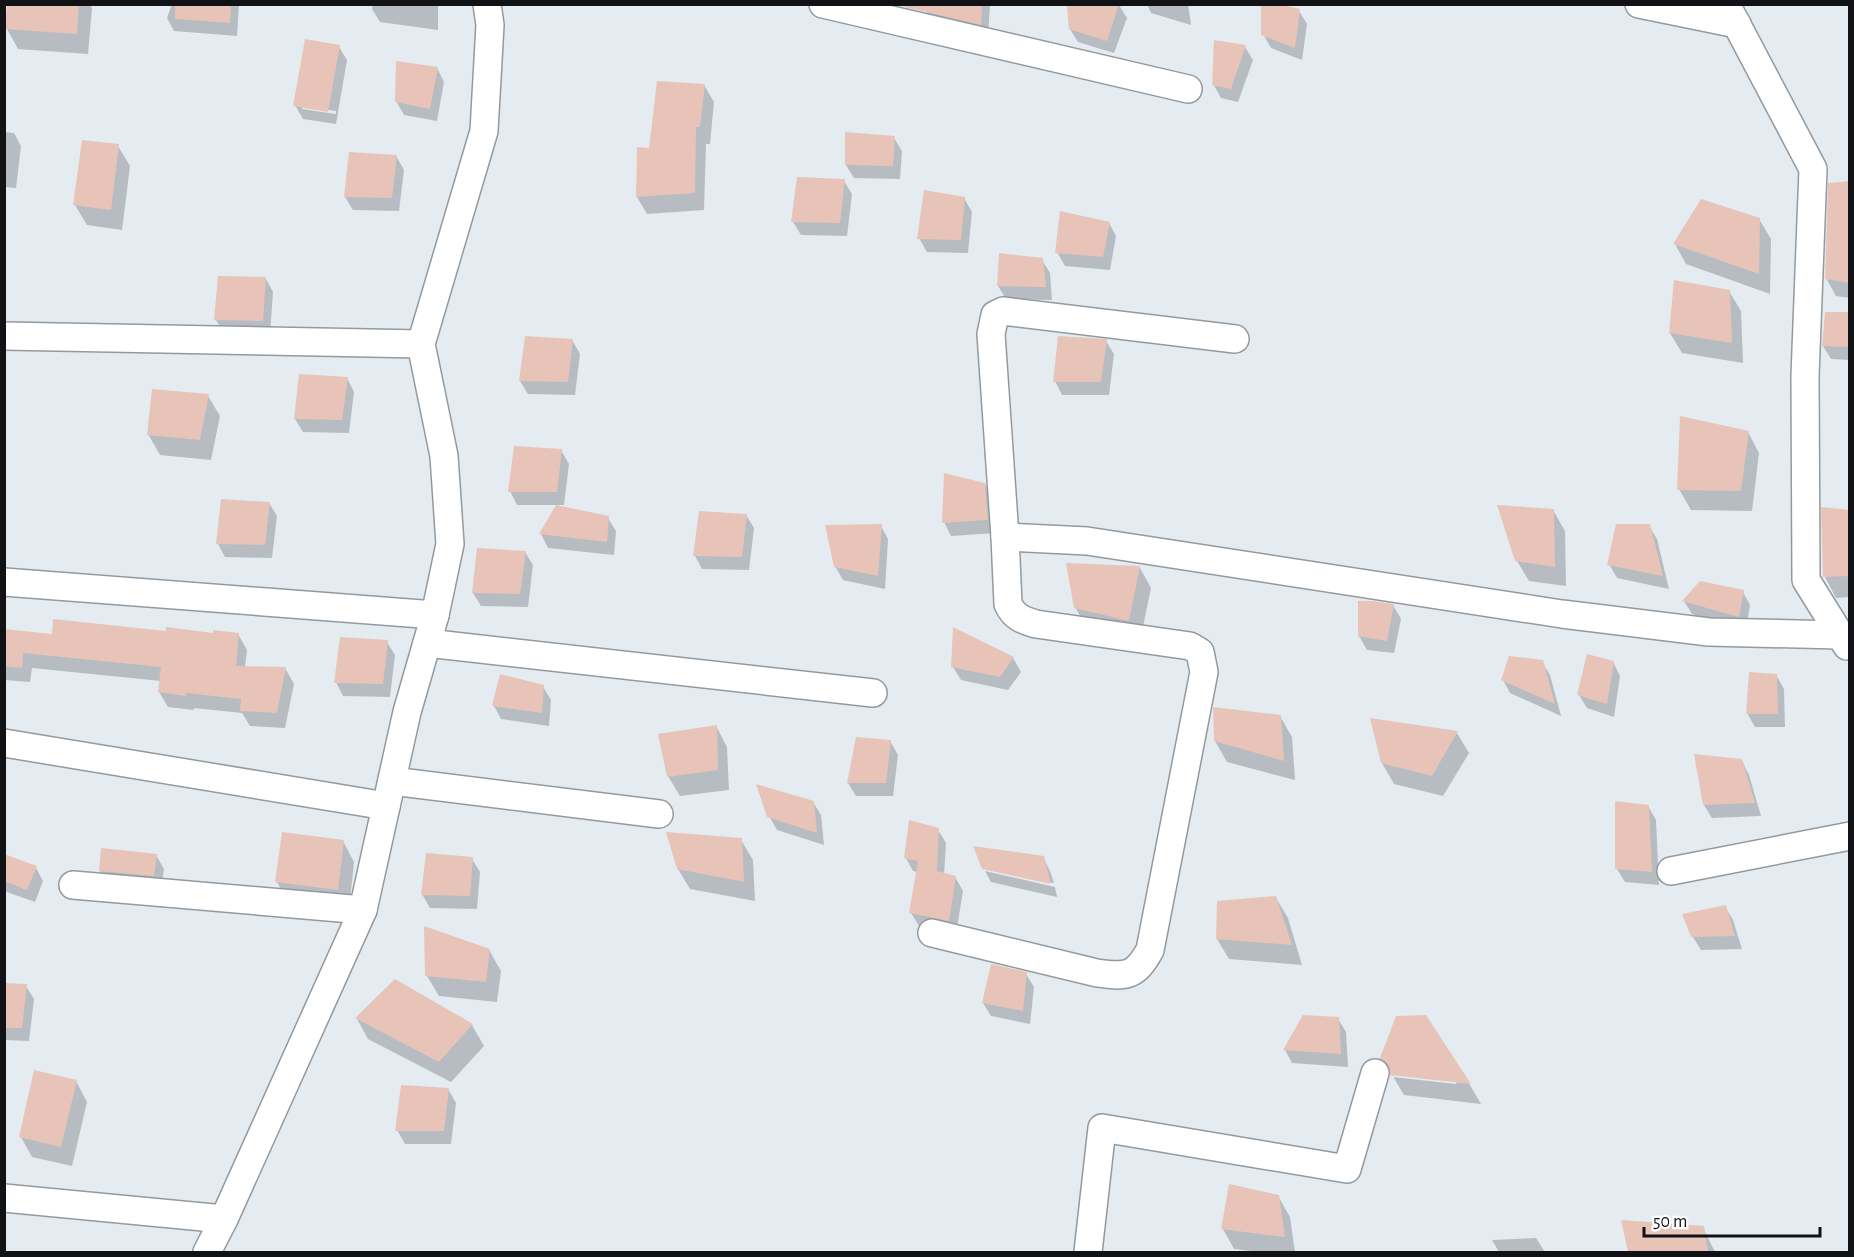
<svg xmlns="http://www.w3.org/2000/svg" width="1854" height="1257" viewBox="0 0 1854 1257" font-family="'Alegreya Sans',sans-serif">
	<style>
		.shadow { fill: #0003; fill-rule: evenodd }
		.building { fill: #e8c4b8 }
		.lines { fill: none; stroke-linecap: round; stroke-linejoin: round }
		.minor-casing { stroke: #929aa0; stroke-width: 30 }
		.minor { stroke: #fff; stroke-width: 27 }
	</style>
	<rect width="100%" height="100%" fill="#e4ecf2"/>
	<!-- shadow -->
	<g class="shadow">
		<polygon points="9,4 89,4 92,8 88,54 18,49 7,29"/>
		<polygon points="172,4 239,4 237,36 174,31 167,18"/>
		<polygon points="373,4 438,4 438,30 380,22 372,9"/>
		<polygon points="927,4 990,4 988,37 934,25 926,11"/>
		<polygon points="1115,4 1119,5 1127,18 1114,53 1078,42 1070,29"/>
		<polygon points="1147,4 1188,4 1191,25 1151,13"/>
		<polygon points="1299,11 1307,24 1302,60 1271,48 1263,34"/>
		<path d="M339,47L347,60L336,124L303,119L295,105ZM302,106L336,111V114L302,109Z"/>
		<polygon points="1245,47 1253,60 1238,102 1221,98 1213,84"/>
		<polygon points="437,68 444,82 437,121 404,115 396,101"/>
		<polygon points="704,85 714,102 710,144 706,144 704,210 647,214 637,197 650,149"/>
		<polygon points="4,132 14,133 21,146 16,188 4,187"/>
		<polygon points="894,138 902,151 900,179 854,178 846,165"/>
		<polygon points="118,146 130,166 122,230 87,225 75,205"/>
		<polygon points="396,156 404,170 399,211 353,210 345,197"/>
		<polygon points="844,181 852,194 847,236 801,235 793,222"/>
		<polygon points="1850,183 1850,298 1836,296 1826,278"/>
		<polygon points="964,198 972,212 968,253 927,252 919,238"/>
		<polygon points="1759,219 1771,239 1770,294 1686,264 1675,244"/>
		<polygon points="1109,223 1116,236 1110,270 1065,266 1057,252"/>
		<polygon points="1042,260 1050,273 1052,300 1006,299 998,286"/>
		<polygon points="266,279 273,292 270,334 224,333 216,320"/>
		<polygon points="1729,291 1741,311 1743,363 1682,353 1670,333"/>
		<polygon points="1850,313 1850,360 1831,359 1823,346"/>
		<polygon points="526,338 572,340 580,354 575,395 528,394 520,381"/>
		<polygon points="1106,341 1114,354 1109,395 1062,395 1055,381"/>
		<polygon points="301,376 347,378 354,392 349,433 303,432 295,419"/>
		<polygon points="208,396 220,416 211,460 160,455 148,434"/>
		<polygon points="1748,432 1759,453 1752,511 1691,510 1679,489"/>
		<polygon points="561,450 569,464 564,505 517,505 510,491"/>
		<polygon points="985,484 992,498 995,533 951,536 944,522"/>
		<polygon points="223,501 269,503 277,516 272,558 225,557 218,544"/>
		<polygon points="557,507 608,518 616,531 614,555 548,548 541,534"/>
		<polygon points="1823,508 1850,512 1850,597 1836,598 1825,577"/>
		<polygon points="1553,510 1565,531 1566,586 1529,581 1517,561"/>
		<polygon points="746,515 754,528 749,570 702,569 695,556"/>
		<polygon points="881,526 888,539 885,589 843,580 835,566"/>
		<polygon points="1649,526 1657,539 1669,589 1617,578 1609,564"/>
		<polygon points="479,550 525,552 533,565 528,607 481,606 473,593"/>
		<polygon points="1140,568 1151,588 1140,641 1087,628 1075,607"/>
		<polygon points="1743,592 1750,605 1746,630 1692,614 1684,601"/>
		<polygon points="1393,605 1401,619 1394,653 1367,650 1359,636"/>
		<polygon points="954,629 1013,658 1021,672 1008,690 961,680 953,667"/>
		<polygon points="4,630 53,636 167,633 238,634 247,650 245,667 285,668 294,684 285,728 250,726 242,713 194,708 194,710 168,707 159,692 161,681 32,668 30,682 4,680"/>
		<polygon points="387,642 395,655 390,697 343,696 336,682"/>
		<polygon points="1542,662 1550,675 1561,716 1510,693 1503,680"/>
		<polygon points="1613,662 1620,676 1614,717 1587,708 1579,695"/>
		<polygon points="1776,675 1784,689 1785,727 1755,727 1747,713"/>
		<polygon points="543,687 551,700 549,726 501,719 494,706"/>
		<polygon points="1280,716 1292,737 1295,780 1227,762 1215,741"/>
		<polygon points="716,726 727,747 729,790 680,796 668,776"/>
		<polygon points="1457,733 1469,753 1443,796 1394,784 1382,763"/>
		<polygon points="890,741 898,755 893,796 856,796 848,783"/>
		<polygon points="1742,761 1749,775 1761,816 1712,818 1704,805"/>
		<polygon points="813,802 821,815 824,845 777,830 769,816"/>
		<polygon points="1648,806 1656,820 1659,885 1625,882 1617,869"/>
		<polygon points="938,830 946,843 944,875 955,877 963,891 956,934 919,926 911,913 918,872 913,871 906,858"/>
		<polygon points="741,840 753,860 755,901 690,889 678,869"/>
		<polygon points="343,841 354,862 349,910 288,902 277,882"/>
		<polygon points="4,855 36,868 43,881 35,902 4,891"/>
		<polygon points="156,855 164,869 161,889 108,885 100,871"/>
		<polygon points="1043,857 1050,871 1054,883 983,868"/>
		<polygon points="472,859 480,872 477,909 430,908 422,894"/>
		<polygon points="985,871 1055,887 1057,897 991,882"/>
		<polygon points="1276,898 1288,918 1302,965 1229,959 1217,939"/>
		<polygon points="1725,907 1733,920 1742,949 1701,950 1693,937"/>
		<polygon points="489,950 501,971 497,1002 439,996 427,976"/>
		<polygon points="1026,974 1034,987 1030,1024 991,1016 983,1003"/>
		<polygon points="396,981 472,1025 484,1046 451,1082 368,1039 357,1019"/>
		<polygon points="4,985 26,986 34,999 29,1041 4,1040"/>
		<polygon points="1304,1016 1338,1019 1346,1032 1348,1067 1292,1063 1285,1050"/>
		<path d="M1425,1017L1470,1085L1481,1104L1404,1095L1382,1058ZM1393,1074L1457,1081L1456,1084L1393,1077Z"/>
		<polygon points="76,1081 87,1102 72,1166 32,1157 21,1137"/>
		<polygon points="448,1089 456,1103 451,1144 405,1144 397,1130"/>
		<polygon points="1278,1196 1290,1217 1295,1252 1260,1252 1234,1249 1223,1229"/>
		<polygon points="1623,1222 1703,1228 1715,1252 1629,1252"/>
		<polygon points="1536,1238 1545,1252 1499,1252 1492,1240"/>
	</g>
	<!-- building -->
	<g class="building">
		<polygon points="7,4 79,4 77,34 5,29"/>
		<polygon points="175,4 231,4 230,23 175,19"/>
		<polygon points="905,4 982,4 981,25 905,7"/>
		<polygon points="1067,4 1119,4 1107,41 1069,29"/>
		<polygon points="1261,4 1278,4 1300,9 1295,48 1261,35"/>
		<polygon points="305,39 340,45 328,112 293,106"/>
		<polygon points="1214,40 1246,45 1231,89 1212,85"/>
		<polygon points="396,61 438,67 430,109 395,102"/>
		<polygon points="657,81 705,84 700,127 696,127 695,193 636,197 637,147 649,148"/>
		<polygon points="845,132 895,136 893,166 845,165"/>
		<polygon points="82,140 119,144 111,210 73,205"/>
		<polygon points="349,152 397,155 392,198 344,197"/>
		<polygon points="797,177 845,179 840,223 791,222"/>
		<polygon points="1850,181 1850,283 1825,279 1828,183"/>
		<polygon points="924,190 965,197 961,240 917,239"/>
		<polygon points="1701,199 1760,218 1759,274 1673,244"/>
		<polygon points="1060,211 1110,222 1103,257 1055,253"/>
		<polygon points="999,253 1043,258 1046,287 997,286"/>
		<polygon points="218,276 266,277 263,321 214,320"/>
		<polygon points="1674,280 1730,290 1732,343 1669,333"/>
		<polygon points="1825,312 1850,312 1850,347 1822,346"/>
		<polygon points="525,336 573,339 568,382 519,381"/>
		<polygon points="1058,336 1107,339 1101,382 1053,382"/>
		<polygon points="299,374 348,377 342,420 294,419"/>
		<polygon points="152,389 209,394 200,440 147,435"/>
		<polygon points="1680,416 1749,431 1741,491 1677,490"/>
		<polygon points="514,446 562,449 557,492 508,492"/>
		<polygon points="944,473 985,483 988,520 942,523"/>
		<polygon points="221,499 270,502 265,545 216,544"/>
		<polygon points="556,505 609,516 607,542 539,534"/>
		<polygon points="1497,505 1554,509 1555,567 1515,561"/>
		<polygon points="1821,507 1850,510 1850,576 1823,577"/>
		<polygon points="699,511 747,514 742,557 693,556"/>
		<polygon points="882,524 878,576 834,567 825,525"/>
		<polygon points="1616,524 1650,524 1663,576 1607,565"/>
		<polygon points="477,548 526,551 520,594 472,593"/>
		<polygon points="1066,563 1140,566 1129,621 1074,608"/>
		<polygon points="1700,581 1744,590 1739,617 1682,601"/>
		<polygon points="1358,601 1374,601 1394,604 1387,641 1358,636"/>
		<polygon points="53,619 166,631 166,627 213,633 213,630 239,633 236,666 286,667 277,713 240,711 241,699 186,693 186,696 158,692 161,667 23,653 22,668 4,666 4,629 52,634"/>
		<polygon points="953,627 1014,657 1000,677 951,667"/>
		<polygon points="340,637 388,640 383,684 334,683"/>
		<polygon points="1587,654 1614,661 1607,704 1577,695"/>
		<polygon points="1509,656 1543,660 1555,704 1501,680"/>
		<polygon points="1749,672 1777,674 1778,714 1746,714"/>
		<polygon points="500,674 544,685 542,713 492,706"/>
		<polygon points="1213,707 1281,715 1284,761 1214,741"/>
		<polygon points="1370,718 1458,731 1432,776 1381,763"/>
		<polygon points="717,725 718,770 667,777 658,734"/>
		<polygon points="856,737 891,740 886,783 847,783"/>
		<polygon points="1694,754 1742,759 1755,803 1703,805"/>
		<polygon points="756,784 814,801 817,833 767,817"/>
		<polygon points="1615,801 1649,805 1652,872 1615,869"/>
		<polygon points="909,820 939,828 937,871 956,876 949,921 909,913 918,861 904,858"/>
		<polygon points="282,832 344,840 338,890 275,882"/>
		<polygon points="666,832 742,838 744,882 677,869"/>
		<polygon points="973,846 1044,856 1051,884 982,869"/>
		<polygon points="101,848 157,854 154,876 99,871"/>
		<polygon points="426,853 473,857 470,896 421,895"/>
		<polygon points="4,854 37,866 27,890 4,881"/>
		<polygon points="1276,896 1292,945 1216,939 1217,901"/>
		<polygon points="1726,905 1735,936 1691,937 1682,914"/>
		<polygon points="424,926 490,949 486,982 425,976"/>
		<polygon points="991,964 1027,972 1023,1011 982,1003"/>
		<polygon points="395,979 473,1024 439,1062 355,1018"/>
		<polygon points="4,983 27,984 22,1028 4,1028"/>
		<polygon points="1303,1015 1339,1017 1341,1054 1283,1050"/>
		<polygon points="1426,1015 1471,1084 1390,1075 1390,1069 1387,1063 1380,1058 1396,1016"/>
		<polygon points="34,1070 77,1080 61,1147 19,1137"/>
		<polygon points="401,1085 449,1088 444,1131 395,1131"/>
		<polygon points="1229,1184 1279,1195 1285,1237 1221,1229"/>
		<polygon points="1621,1220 1704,1226 1708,1252 1628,1252"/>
	</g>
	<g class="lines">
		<defs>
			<g id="minor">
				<polyline points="823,4 1188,89"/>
				<polyline points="1639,4 1737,24"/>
				<polyline points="1726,4 1813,169 1805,376 1806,580 1847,646"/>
				<polyline points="4,336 421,344"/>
				<polyline points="1005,537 1087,541 1562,614 1709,632 1840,635"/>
				<polyline points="4,582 435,615"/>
				<polyline points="427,643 873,693"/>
				<polyline points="4,743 386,806"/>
				<polyline points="392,781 659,814"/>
				<polyline points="1671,871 1850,836"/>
				<polyline points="73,885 363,910"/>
				<path d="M932,933L1097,973C1126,977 1135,977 1150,950L1204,672L1200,652L1190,646L1036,624C1022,620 1014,617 1008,604L1005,537L991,334L995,315L1003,311L1235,339"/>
				<polyline points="4,1198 224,1219"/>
				<polyline points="207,1252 224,1219 363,910 407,712 435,615 450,544 444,456 421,344 484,131 490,25 487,4"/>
				<polyline points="1088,1252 1102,1128 1347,1169 1375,1073"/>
			</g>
		</defs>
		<!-- minor casing -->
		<use href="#minor" class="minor-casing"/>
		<!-- minor -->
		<use href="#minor" class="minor"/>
	</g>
	<!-- border -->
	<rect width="1854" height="1257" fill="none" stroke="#101215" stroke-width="12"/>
	<!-- scale -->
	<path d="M1644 1227v9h176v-9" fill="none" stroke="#101215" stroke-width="3"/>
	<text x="1653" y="1227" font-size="18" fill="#101215" stroke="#ffffff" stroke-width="4.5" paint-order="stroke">50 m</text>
</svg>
